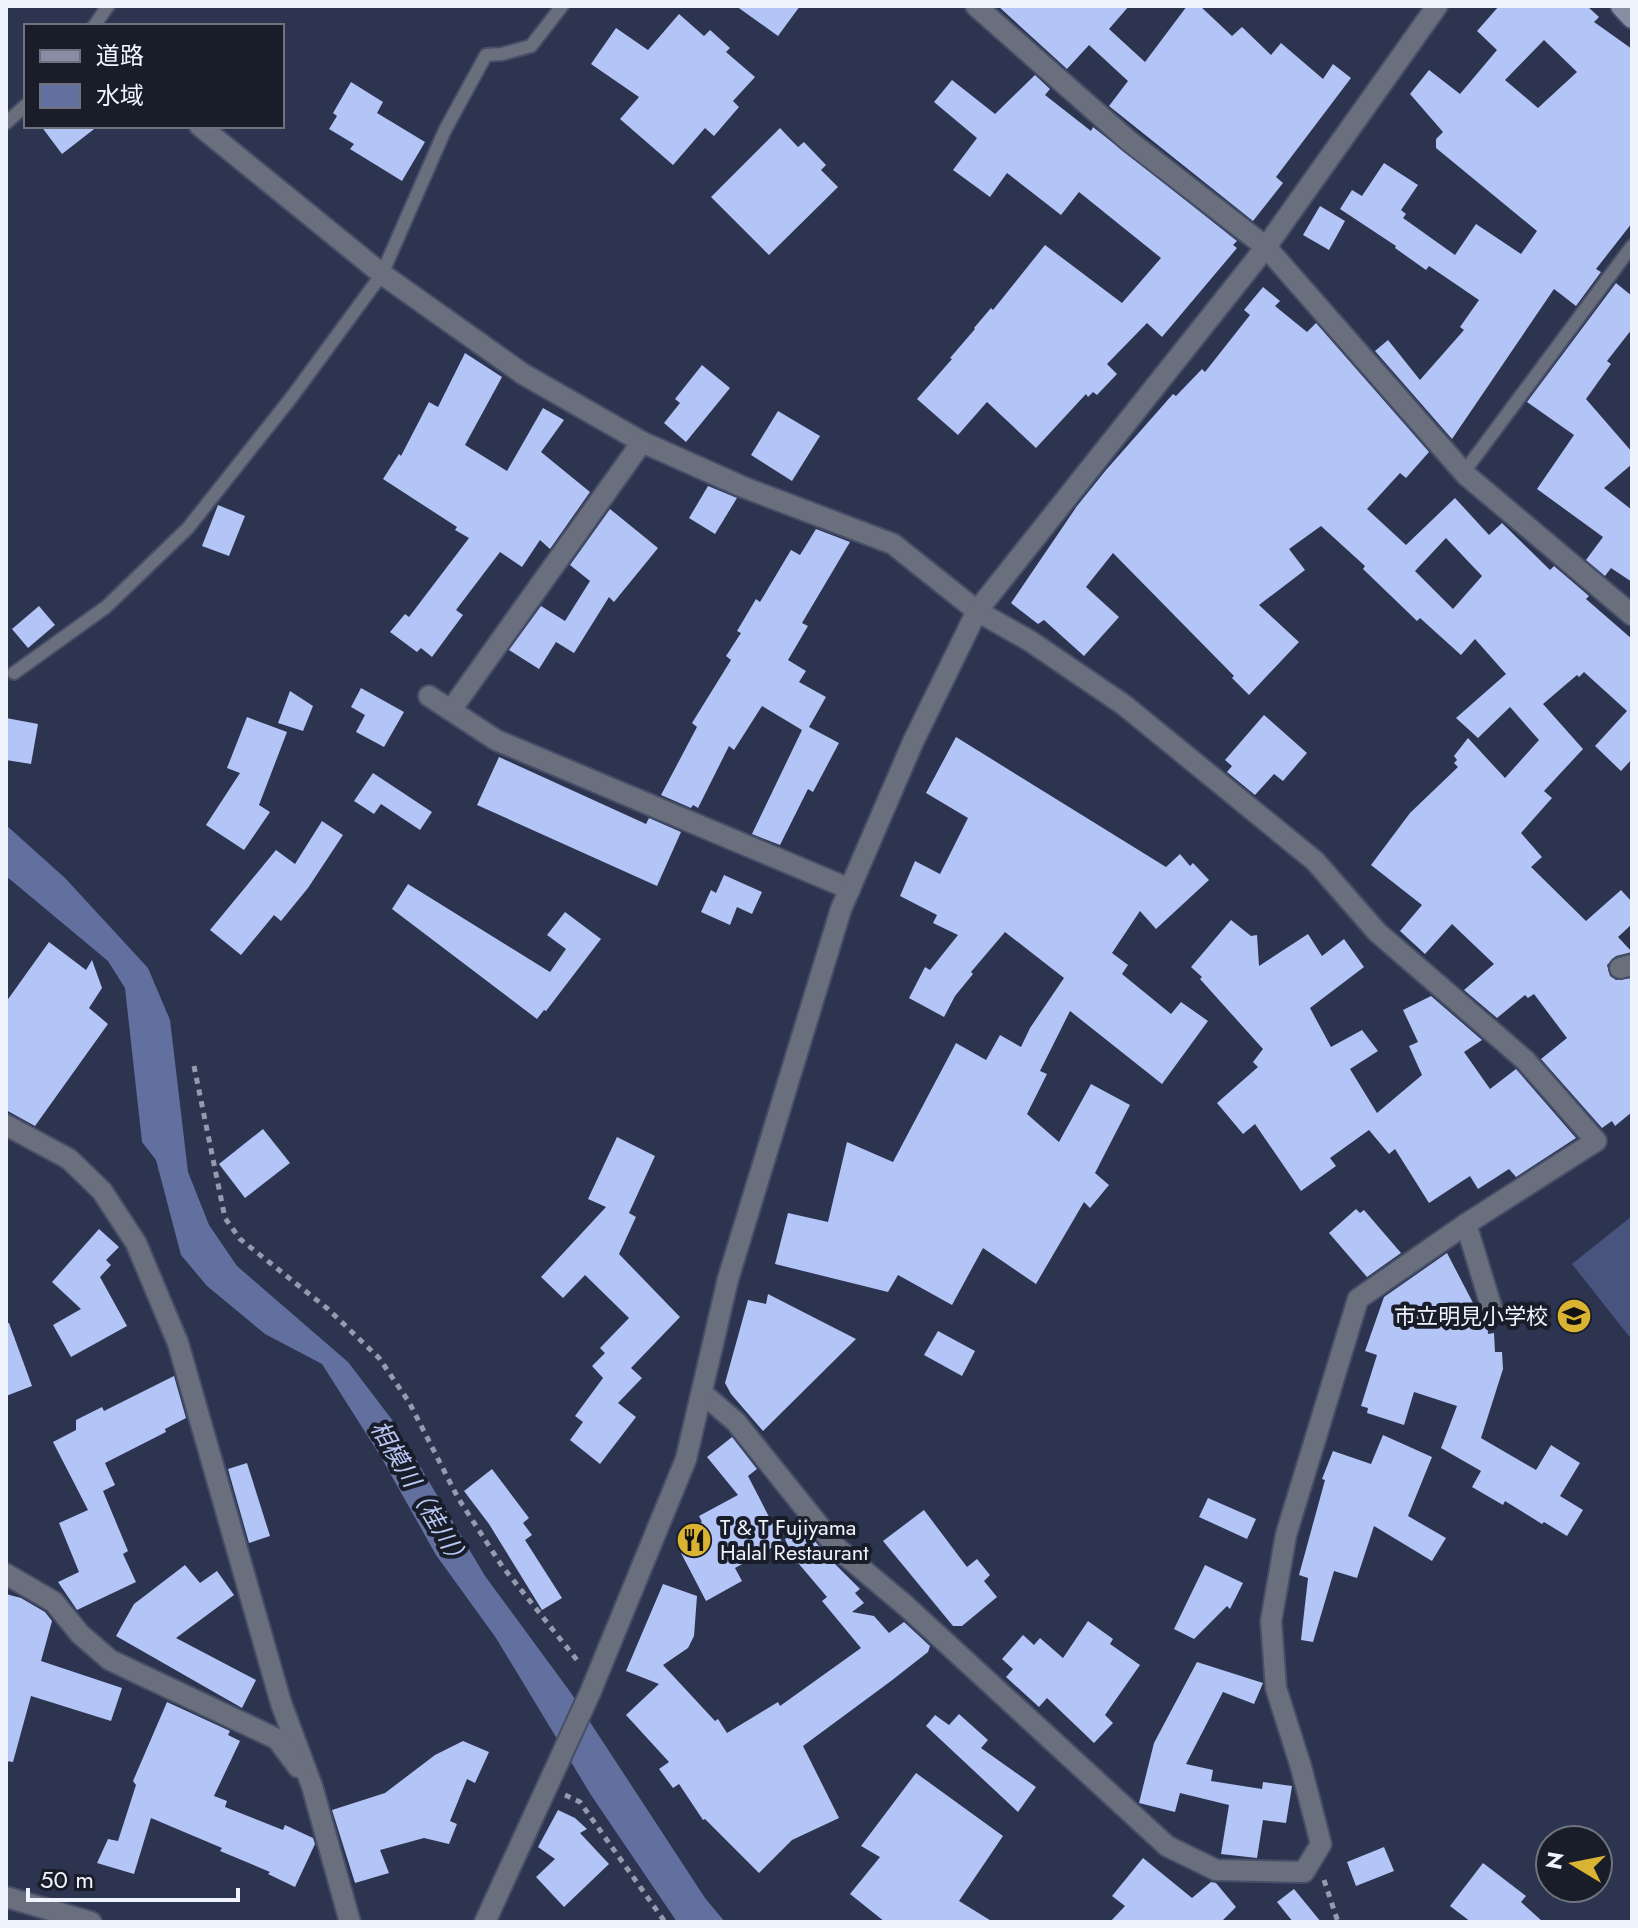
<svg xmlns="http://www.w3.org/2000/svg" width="1638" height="1928" viewBox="0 0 1638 1928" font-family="Jost,'Noto Sans JP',sans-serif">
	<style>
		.green { fill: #48547d }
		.water { fill: #62709f }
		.building { fill: #b3c4f7; fill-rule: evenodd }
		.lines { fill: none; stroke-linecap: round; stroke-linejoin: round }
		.service-casing { stroke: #474f68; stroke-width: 16 }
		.minor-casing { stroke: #474f68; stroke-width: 24 }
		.tertiary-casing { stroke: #474f68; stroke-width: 24 }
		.secondary-casing { stroke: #474f68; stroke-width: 24 }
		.path { stroke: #959bae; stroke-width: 5; stroke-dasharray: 6 6; stroke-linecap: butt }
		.service { stroke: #6a6f7d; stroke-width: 12 }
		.minor { stroke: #6a6f7d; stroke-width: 20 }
		.tertiary { stroke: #6a6f7d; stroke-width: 20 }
		.secondary { stroke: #878ea4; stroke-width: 20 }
		.labels { text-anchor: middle; stroke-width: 8; stroke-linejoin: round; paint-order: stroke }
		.poi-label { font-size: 22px; fill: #eff3fe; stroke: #191d29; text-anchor: end }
		.water-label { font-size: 24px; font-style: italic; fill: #b9c7f3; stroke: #191d29 }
	</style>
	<rect width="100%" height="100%" fill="#2c3450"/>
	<!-- green -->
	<polygon class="green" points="1632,1216 1632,1340 1572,1264"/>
	<!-- water -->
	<polygon class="water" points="6,825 65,878 148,968 170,1020 188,1172 209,1225 237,1266 348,1362 393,1421 485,1576 571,1693 705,1898 725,1922 677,1922 591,1795 496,1638 436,1555 381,1457 322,1364 265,1334 207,1286 181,1255 156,1160 142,1142 125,988 108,961 6,876"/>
	<!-- building -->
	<g class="building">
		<polygon points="736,6 800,6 778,36"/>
		<polygon points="998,6 1129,6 1109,29 1145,62 1187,6 1200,6 1232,36 1242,27 1271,55 1281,43 1323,79 1333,64 1351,78 1276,177 1283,183 1253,221 1109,106 1128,81 1089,45 1067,69"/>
		<path d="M1499,6H1587L1599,17L1594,22L1632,49V223L1596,269L1601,272L1576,306L1554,289L1452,439L1375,351L1388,340L1420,380L1464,330L1460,327L1479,300L1429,266L1426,270L1395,248L1396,246L1340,209L1352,190L1362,196L1384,163L1418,185L1401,210L1406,214L1403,218L1455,255L1476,224L1521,254L1537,231L1436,148V139L1443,132L1410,94L1429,70L1460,94L1497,50L1477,31ZM1544,40L1577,72L1538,108L1505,80Z"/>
		<polygon points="679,14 704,36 710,30 730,48 726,52 755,77 733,101 739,107 714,136 705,128 673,165 620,119 639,97 591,64 616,28 648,50"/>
		<polygon points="1035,75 1050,89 1045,95 1091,131 1093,127 1237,241 1233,245 1237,248 1162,337 1147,323 1107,364 1117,374 1097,395 1093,392 1088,397 1086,394 1036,448 987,402 958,435 917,399 952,359 950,358 975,329 974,328 991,308 993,310 1045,245 1122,303 1161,258 1079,192 1061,215 1007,173 990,197 953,170 977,138 934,102 952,80 995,114"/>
		<polygon points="351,82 383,102 377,113 425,142 402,181 350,149 354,144 329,129 337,116 333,113"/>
		<polygon points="41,126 98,126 62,154"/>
		<polygon points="780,128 798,147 804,142 826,165 821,170 838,187 769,255 711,197"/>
		<polygon points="1320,206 1345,221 1329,250 1303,235"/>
		<polygon points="1616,283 1632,296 1632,329 1607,361 1611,364 1586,399 1632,452 1632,464 1604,488 1632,510 1632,582 1611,568 1605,576 1586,560 1603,537 1537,489 1574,435 1527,402"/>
		<path d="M1263,287L1280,301L1275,306L1307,332L1316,323L1429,452L1406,478L1400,473L1367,509L1406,545L1455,498L1489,535L1502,523L1550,570L1554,566L1589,596L1586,599L1632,639V759L1621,771L1595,746L1627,711L1584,672L1579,677L1577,675L1543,704L1583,749L1544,791L1552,798L1521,833L1542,857L1531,867L1586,921L1621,890L1632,902V924L1618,937L1632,952L1616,956L1607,965L1610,976L1616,980L1632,978V1112L1615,1126L1612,1121L1602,1128L1541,1059L1567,1038L1534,994L1528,998L1525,995L1497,1018L1464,990L1494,964L1452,924L1425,954L1400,931L1422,905L1371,865L1410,813L1458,767L1454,763L1457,760L1454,756L1468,738L1505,778L1539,740L1510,707L1478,738L1456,718L1506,674L1475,639L1461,655L1420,618L1417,621L1363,569L1365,566L1321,526L1289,549L1305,570L1259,605L1299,642L1249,695L1232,678L1234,676L1113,553L1086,587L1119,617L1084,656L1044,620L1038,624L1011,603L1077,506L1106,470L1173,394L1176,396L1202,369L1205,372L1250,315L1244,310ZM1446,538L1482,576L1453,609L1415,571Z"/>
		<polygon points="465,353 502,377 465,445 507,471 543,408 564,420 541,452 590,492 550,549 540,540 522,567 500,552 456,610 463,615 432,657 421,648 417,652 390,632 405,614 409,617 469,538 455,530 457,527 383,479 399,454 401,456 429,402 438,407"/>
		<polygon points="702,365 730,388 686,442 664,423 680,403 675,399"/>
		<polygon points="778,411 820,436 792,481 751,455"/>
		<polygon points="708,486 737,498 715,534 689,518"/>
		<polygon points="218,505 245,516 229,556 202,546"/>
		<polygon points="610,509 658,548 614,602 609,597 574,653 556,642 539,669 509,650 541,606 565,621 590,581 570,565"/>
		<polygon points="816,529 850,542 802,623 808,626 788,660 806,671 799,682 826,697 809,727 839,743 813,792 808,789 780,845 752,834 802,730 762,706 734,750 729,746 698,808 693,805 691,808 661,795 697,727 692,723 731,660 726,656 741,633 737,631 756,599 760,602 791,550 800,555"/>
		<polygon points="39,606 55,625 28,648 12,629"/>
		<polygon points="361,688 404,712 384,747 356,732 365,715 351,707"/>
		<polygon points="290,691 313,706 303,731 278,723"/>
		<polygon points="1264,715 1307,753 1283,781 1274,774 1255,795 1227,772 1232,766 1225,760"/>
		<polygon points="247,717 287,732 259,805 270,812 244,850 206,825 240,773 227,768"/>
		<polygon points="6,718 38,724 31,764 6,760"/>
		<polygon points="956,737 1166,867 1180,854 1190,866 1193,863 1209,880 1156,929 1140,911 1112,953 1128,965 1122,974 1171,1014 1181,1002 1208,1021 1162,1084 1070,1011 1040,1071 1047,1074 1027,1114 1059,1142 1091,1084 1130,1105 1095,1173 1109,1185 1090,1208 1084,1202 1036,1284 983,1248 952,1305 898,1275 888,1292 775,1264 788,1213 828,1222 847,1142 893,1162 956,1043 986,1060 1000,1035 1021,1047 1030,1028 1064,978 1005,932 971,972 973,974 955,996 944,1017 909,998 925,967 930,970 958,935 933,923 937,915 900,896 915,861 940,874 968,818 926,793"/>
		<polygon points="499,757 646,824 649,818 681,832 657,886 477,805"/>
		<polygon points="373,773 432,812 420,830 381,804 374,814 354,801"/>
		<polygon points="322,821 343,835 308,888 281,921 274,915 241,955 210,930 276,850 295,864"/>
		<polygon points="724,875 762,892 752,914 737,907 730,925 701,912 711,890 716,893"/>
		<polygon points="408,884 550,972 566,949 547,935 565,912 601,939 546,1011 544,1010 537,1019 392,909"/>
		<polygon points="1231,920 1251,936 1257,935 1259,966 1308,934 1322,956 1344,939 1364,967 1310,1008 1331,1047 1362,1030 1378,1051 1350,1069 1377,1113 1422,1075 1409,1046 1418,1042 1403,1010 1431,996 1482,1040 1464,1052 1490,1089 1516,1069 1576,1138 1516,1177 1509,1169 1478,1189 1470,1176 1429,1203 1395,1149 1389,1154 1369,1130 1330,1158 1336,1166 1301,1191 1255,1124 1243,1134 1217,1103 1258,1067 1253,1062 1263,1049 1200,979 1202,977 1191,967"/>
		<polygon points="49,942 86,970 92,960 102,988 89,1008 108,1024 35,1126 6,1110 6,1002"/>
		<polygon points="263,1129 290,1163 245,1198 219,1164"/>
		<polygon points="617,1137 655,1156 629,1213 636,1217 619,1254 680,1317 631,1368 642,1378 618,1403 636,1417 600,1464 570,1440 583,1422 575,1416 603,1378 592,1366 605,1353 600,1348 629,1318 585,1275 563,1298 541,1277 606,1207 588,1199"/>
		<polygon points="1356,1209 1360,1213 1364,1210 1401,1253 1367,1277 1329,1233"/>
		<polygon points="99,1229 119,1247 106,1260 111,1265 100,1277 127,1326 71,1357 53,1325 81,1309 52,1282"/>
		<polygon points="1447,1253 1483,1322 1487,1321 1488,1334 1494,1333 1495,1352 1502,1352 1503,1369 1481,1438 1536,1470 1551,1445 1580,1463 1560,1496 1583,1510 1567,1536 1544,1522 1542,1524 1505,1501 1503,1505 1472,1487 1481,1471 1441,1448 1457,1406 1414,1392 1404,1425 1367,1413 1368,1408 1361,1406 1377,1355 1365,1351 1384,1297"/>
		<polygon points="768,1294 856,1339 763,1431 731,1394 725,1383 748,1300 766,1304"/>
		<polygon points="6,1323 9,1323 32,1386 6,1396"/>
		<polygon points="938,1331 975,1351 962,1376 924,1355"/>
		<polygon points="174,1376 186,1418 165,1429 166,1432 105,1463 115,1485 103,1491 128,1551 123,1554 136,1582 77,1610 58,1582 79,1572 59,1523 88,1510 53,1442 76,1430 76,1420 102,1407 104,1411"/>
		<polygon points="1383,1435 1432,1457 1408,1516 1446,1538 1432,1561 1374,1526 1357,1578 1334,1571 1313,1642 1301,1640 1308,1578 1299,1575 1325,1480 1322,1479 1333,1451 1371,1464"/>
		<polygon points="732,1437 757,1469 748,1476 782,1542 735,1568 742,1581 706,1601 681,1553 690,1548 682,1533 702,1522 699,1516 738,1495 707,1457"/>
		<polygon points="247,1463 270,1536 249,1543 228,1469"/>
		<polygon points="492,1469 529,1518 523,1523 532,1535 525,1540 562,1598 542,1610 489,1524 464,1491"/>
		<polygon points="1208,1498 1256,1519 1247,1539 1199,1517"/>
		<polygon points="924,1510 967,1567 977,1559 990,1575 984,1581 997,1597 962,1626 953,1626 883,1541"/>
		<polygon points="805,1529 827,1556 860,1589 855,1593 864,1603 852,1612 874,1616 889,1633 904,1622 930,1646 928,1652 891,1681 803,1746 839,1818 792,1840 759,1873 705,1819 703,1820 679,1784 673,1788 659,1769 669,1762 626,1715 659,1684 626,1671 663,1584 697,1596 694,1636 688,1648 663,1665 715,1721 718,1719 727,1733 778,1702 780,1706 861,1648 822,1601 827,1597 793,1557 785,1539"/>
		<polygon points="185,1565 200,1583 217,1571 234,1595 176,1638 256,1680 242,1708 116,1636 134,1604"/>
		<polygon points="1205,1565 1243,1583 1230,1609 1227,1606 1194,1639 1174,1629"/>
		<polygon points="6,1594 21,1598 45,1612 52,1621 41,1661 122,1688 111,1721 31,1696 13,1762 6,1761"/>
		<polygon points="1088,1621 1113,1639 1110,1644 1140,1665 1105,1715 1113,1723 1094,1743 1047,1698 1039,1707 1006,1677 1013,1669 1002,1659 1023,1635 1034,1645 1040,1638 1063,1658"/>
		<polygon points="1197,1662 1263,1683 1254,1704 1223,1692 1186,1764 1213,1770 1211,1781 1262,1789 1263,1782 1292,1786 1286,1823 1263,1820 1257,1858 1221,1854 1229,1805 1180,1793 1175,1812 1139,1803 1154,1743"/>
		<polygon points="167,1702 230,1731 228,1735 240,1741 214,1796 227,1801 225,1807 283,1830 285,1825 313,1838 315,1844 295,1887 268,1874 270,1872 220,1851 222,1848 151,1818 134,1874 97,1863 108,1839 118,1841 136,1785 133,1781"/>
		<polygon points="959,1714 988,1740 981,1748 1036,1787 1018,1812 926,1726 935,1715 949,1725"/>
		<polygon points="463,1741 489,1752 475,1783 467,1779 450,1821 457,1824 449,1844 424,1838 380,1850 389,1873 355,1883 332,1810 385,1793 435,1755"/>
		<polygon points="916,1773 1003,1836 959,1901 993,1922 885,1922 850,1894 880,1857 861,1846"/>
		<polygon points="558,1810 575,1818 587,1829 580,1833 609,1864 564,1907 536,1877 555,1859 538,1847"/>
		<polygon points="1384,1847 1394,1871 1356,1886 1347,1862"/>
		<polygon points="1143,1858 1192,1898 1211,1882 1216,1883 1236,1907 1221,1922 1110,1922 1125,1906 1112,1896"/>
		<polygon points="1483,1863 1526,1896 1521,1902 1543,1922 1471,1922 1450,1906"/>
		<polygon points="1294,1889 1321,1922 1293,1922 1277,1902"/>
	</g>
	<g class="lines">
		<defs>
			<g id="service">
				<polyline points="94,26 108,6"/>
				<polyline points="6,123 26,105"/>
				<polyline points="1464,472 1632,246"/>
				<polyline points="14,673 106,607 188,528 291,398 382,274 445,130 486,55 502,54 531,46 562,6"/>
			</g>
			<g id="minor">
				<polyline points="976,6 1129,141 1266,247 1466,475 1632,615"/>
				<polyline points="200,126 382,274 523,374 642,442 743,487 893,544 977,611 1030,641 1124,705 1315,861 1377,932 1525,1060 1596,1141 1466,1224 1358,1299 1286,1535 1271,1621 1276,1688 1301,1767 1321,1844 1304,1872 1216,1870 1167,1846 906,1606 837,1548 736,1422 702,1393"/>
				<polyline points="429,696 496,740 850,889"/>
				<polyline points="451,710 642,442"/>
				<polyline points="1620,968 1632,965"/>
				<polyline points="6,1125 69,1159 102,1191 136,1243 178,1343 281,1703 312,1786 350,1922"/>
				<polyline points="1466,1224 1492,1309"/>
				<polyline points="6,1574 54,1602 80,1634 110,1660 277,1739 298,1767"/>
				<polyline points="6,1897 91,1922"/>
			</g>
			<polyline id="tertiary" points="485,1922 590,1693 686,1459 728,1279 841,909 913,742 977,611 1266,247 1437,6"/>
			<polyline id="secondary" points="1621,6 1632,18"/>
		</defs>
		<!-- service casing -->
		<use href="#service" class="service-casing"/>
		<!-- minor casing -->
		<use href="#minor" class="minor-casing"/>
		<!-- tertiary casing -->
		<use href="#tertiary" class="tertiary-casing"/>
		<!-- secondary casing -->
		<use href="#secondary" class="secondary-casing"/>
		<!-- path -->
		<g class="path">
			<polyline points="194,1066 225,1218 240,1239 328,1309 379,1358 409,1402 458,1498 502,1566 577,1660"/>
			<polyline points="565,1795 580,1802 665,1922"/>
			<polyline points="1324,1880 1338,1922"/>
		</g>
		<!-- service -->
		<use href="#service" class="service"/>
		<!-- minor -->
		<use href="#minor" class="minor"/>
		<!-- tertiary -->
		<use href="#tertiary" class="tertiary"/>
		<!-- secondary -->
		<use href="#secondary" class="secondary"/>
	</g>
	<!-- icons -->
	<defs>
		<symbol id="school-disc" viewBox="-11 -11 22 22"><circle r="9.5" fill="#dab333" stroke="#191d29"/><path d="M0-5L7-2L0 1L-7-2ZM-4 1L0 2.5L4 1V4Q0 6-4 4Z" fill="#111"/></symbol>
		<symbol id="restaurant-disc" viewBox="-11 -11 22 22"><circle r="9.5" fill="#dab333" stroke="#191d29"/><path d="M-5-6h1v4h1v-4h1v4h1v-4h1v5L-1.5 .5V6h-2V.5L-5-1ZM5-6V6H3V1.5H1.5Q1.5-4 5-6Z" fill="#111"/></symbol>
	</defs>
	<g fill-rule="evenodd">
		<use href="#school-disc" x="1554" y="1296" width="40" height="40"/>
		<use href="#restaurant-disc" x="674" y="1520" width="40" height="40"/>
	</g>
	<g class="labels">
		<!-- poi labels -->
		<g class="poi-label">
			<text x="1548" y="1324">市立明見小学校</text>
			<text x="720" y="1535" text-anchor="start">T &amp; T Fujiyama<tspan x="720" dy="25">Halal Restaurant</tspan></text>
		</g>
		<!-- water labels -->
		<g class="water-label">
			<text transform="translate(420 1495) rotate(59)" y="8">相模川（桂川）</text>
		</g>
	</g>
	<!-- border -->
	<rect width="1638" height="1928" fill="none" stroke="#eff3fe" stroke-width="16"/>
	<!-- legend -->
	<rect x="24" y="24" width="260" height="104" fill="#191d29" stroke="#6f737e" stroke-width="2"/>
	<rect x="40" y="50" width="40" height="12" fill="#878ea4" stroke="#6f737e" stroke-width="2"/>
	<text x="96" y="64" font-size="24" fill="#eff3fe">道路</text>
	<rect x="40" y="84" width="40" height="24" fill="#62709f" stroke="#6f737e" stroke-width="2"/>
	<text x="96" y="104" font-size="24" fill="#eff3fe">水域</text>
	<!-- north arrow -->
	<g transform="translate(1574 1864) rotate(280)"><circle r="38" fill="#191d29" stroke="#6f737e" stroke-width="2"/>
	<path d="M0-6L14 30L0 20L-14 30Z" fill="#dab333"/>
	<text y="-12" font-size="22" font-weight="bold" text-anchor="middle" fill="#eff3fe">N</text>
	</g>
	<!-- scale -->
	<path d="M28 1888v12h210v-12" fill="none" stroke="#eff3fe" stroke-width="4"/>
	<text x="40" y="1888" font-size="24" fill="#eff3fe" stroke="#191d29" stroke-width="6" paint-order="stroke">50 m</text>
</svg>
